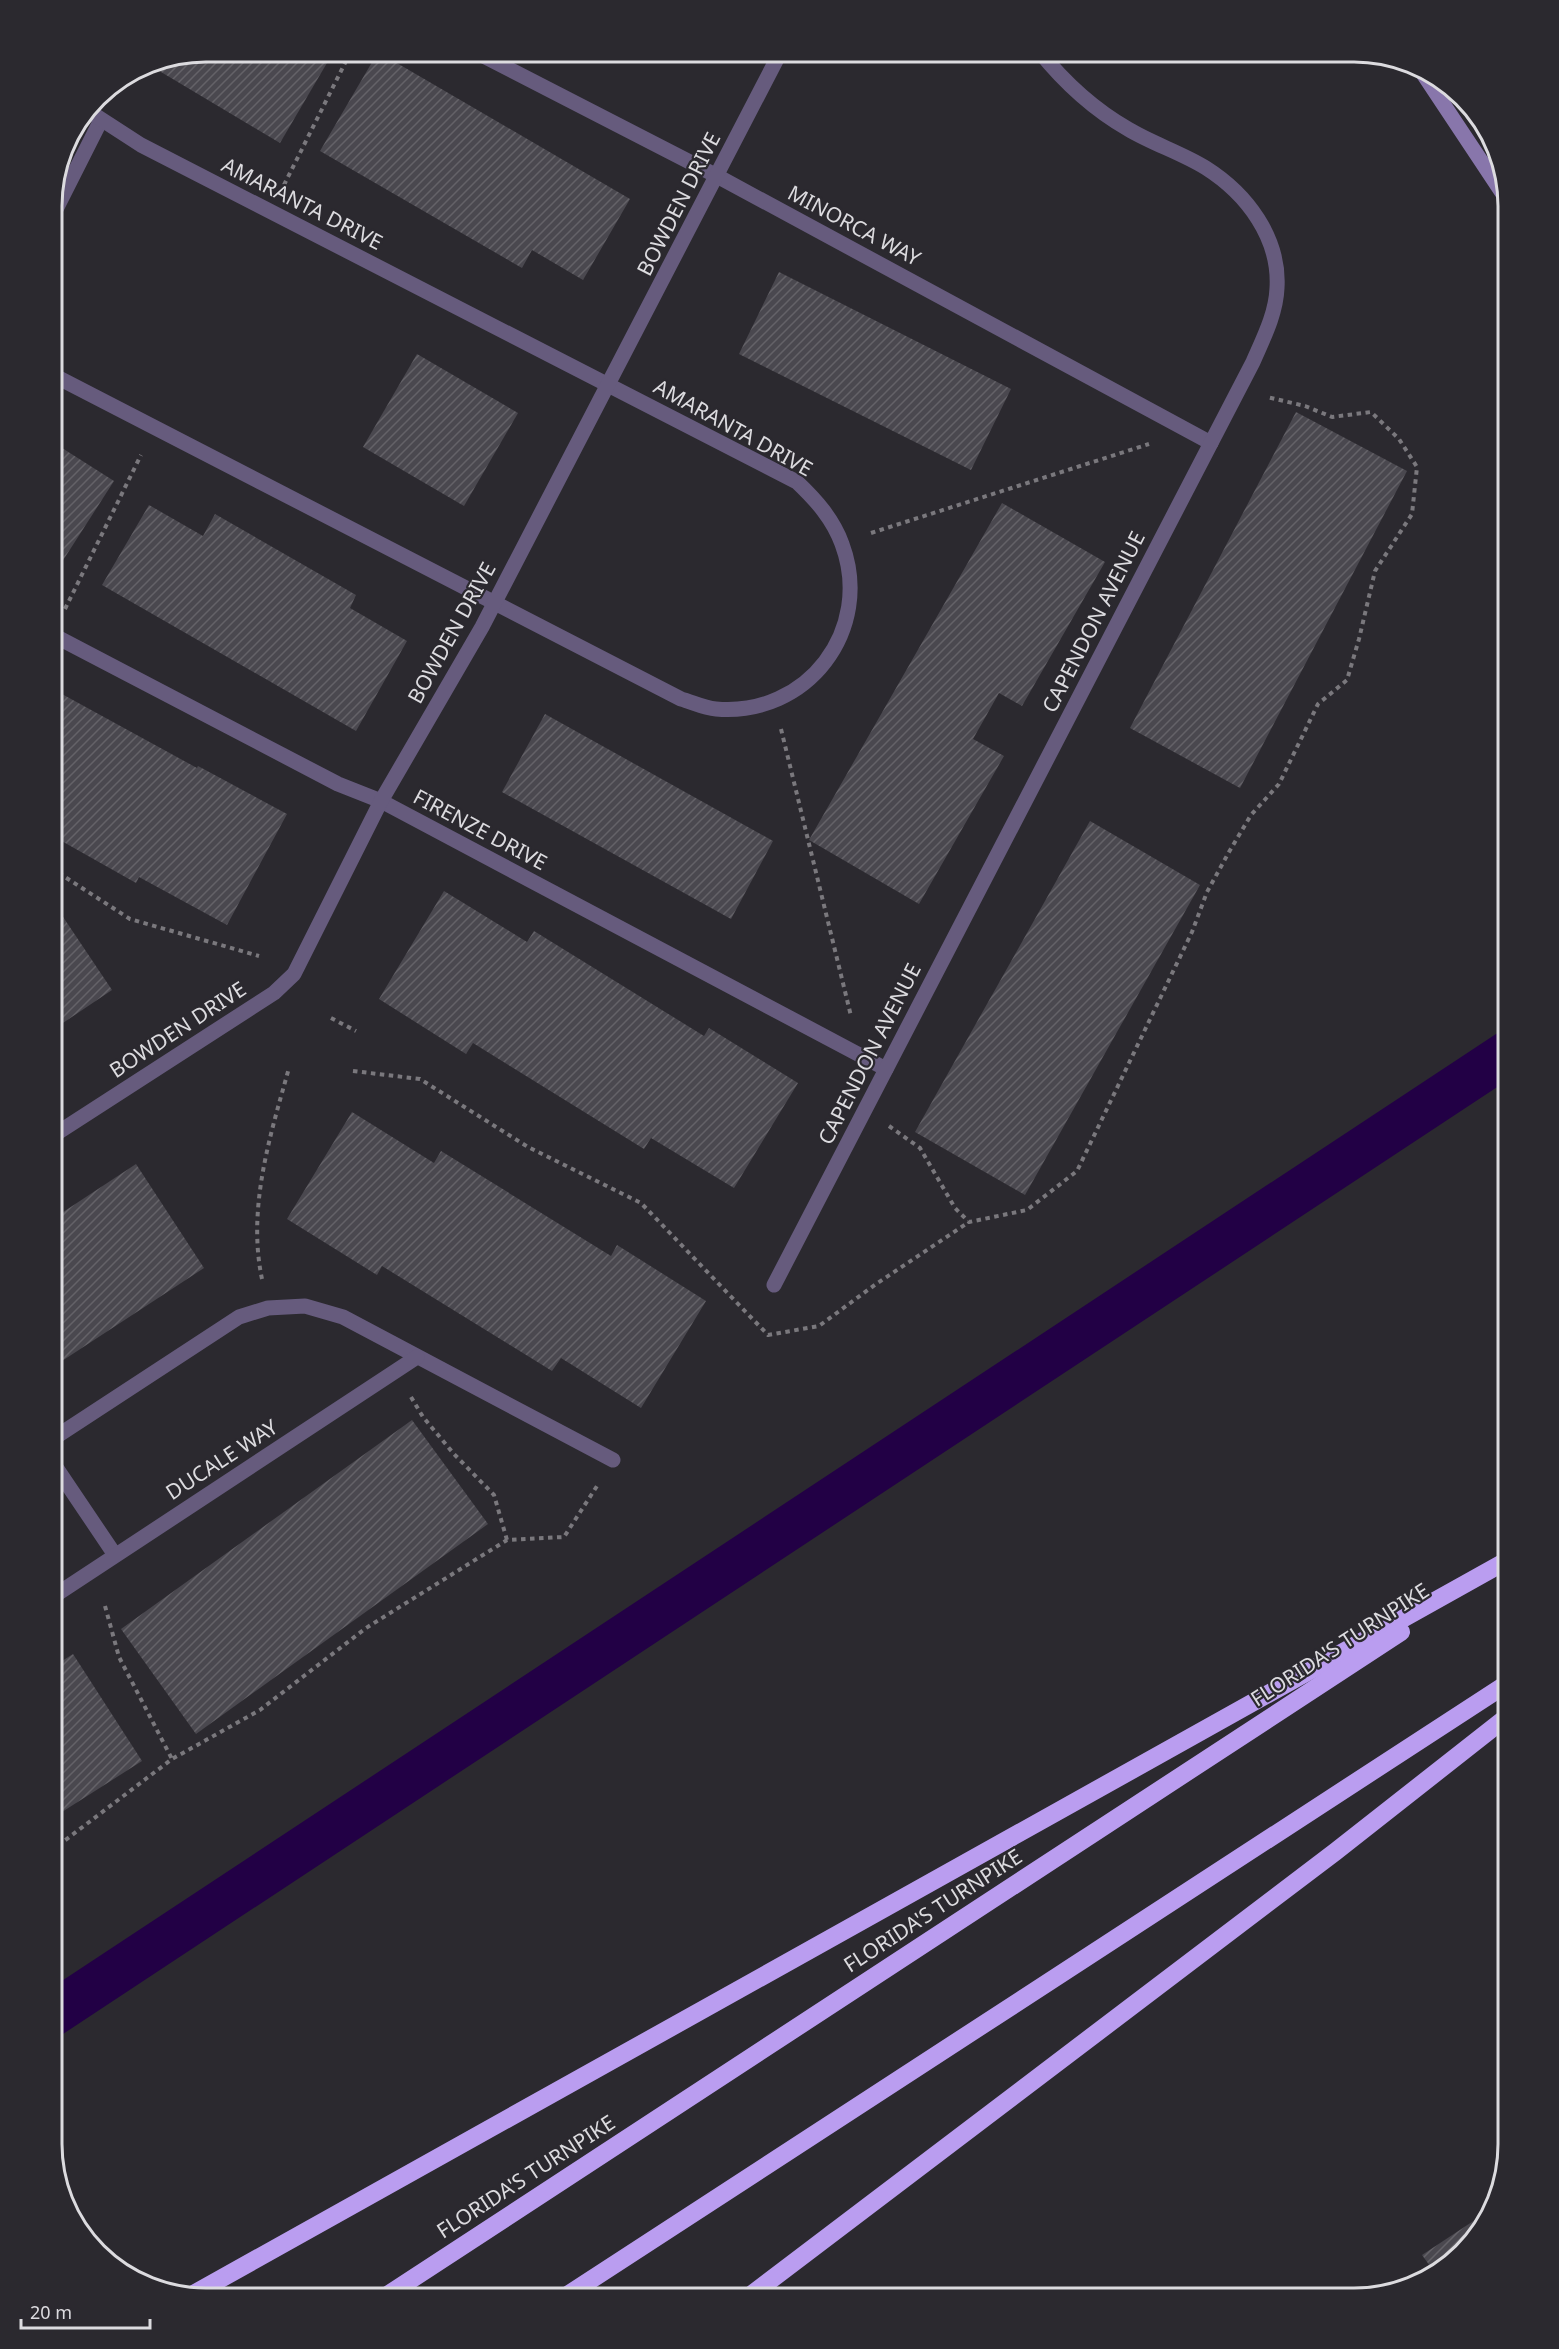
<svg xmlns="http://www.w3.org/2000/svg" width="1559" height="2349" viewBox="0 0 1559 2349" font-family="'Noto Sans',sans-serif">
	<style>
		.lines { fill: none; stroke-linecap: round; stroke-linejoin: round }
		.canal { stroke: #220045; stroke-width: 45 }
		.building { fill: url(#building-hatch) }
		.path { stroke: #7a787d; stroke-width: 4; stroke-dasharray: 4.5 4.5; stroke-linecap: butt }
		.street { stroke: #665b7d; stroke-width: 15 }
		.secondary { stroke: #8876ab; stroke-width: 15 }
		.highway { stroke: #ba9df0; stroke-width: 18 }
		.labels { text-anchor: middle; stroke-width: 4.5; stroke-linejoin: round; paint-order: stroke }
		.street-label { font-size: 21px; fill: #dcdbdf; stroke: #2b292f }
		.rim { fill: none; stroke: #dcdbdf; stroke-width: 3 }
	</style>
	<defs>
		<pattern id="building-hatch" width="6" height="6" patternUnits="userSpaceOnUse" patternTransform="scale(1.5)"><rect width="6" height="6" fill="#4a484f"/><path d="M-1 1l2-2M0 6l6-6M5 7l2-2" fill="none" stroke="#646268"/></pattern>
	</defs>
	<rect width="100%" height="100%" fill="#2b292f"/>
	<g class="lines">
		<!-- canal -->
		<polyline class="canal" points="51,2015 1508,1053"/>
	</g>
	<!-- building -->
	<g class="building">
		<polygon points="205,51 334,51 280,143 146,63"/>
		<polygon points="378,52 630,199 583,280 532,250 522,268 320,151"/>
		<polygon points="779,272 1011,389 971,470 739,354"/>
		<polygon points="417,354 518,413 464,506 363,447"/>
		<polygon points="1296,412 1407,471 1240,788 1130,728"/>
		<polygon points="51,441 114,481 51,579"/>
		<polygon points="1002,503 1105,562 1022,706 999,693 973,739 1004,756 919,904 809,840"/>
		<polygon points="149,505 203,536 215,514 356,595 350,608 407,641 356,731 102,585"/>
		<polygon points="51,688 197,768 198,766 287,814 227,925 139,877 136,883 51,835"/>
		<polygon points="545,714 773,841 731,919 502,792"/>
		<polygon points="1090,821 1200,885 1025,1195 915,1132"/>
		<polygon points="444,891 527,942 534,931 704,1036 709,1028 798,1083 734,1188 651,1138 644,1149 473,1043 466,1054 379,999"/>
		<polygon points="51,899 112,990 51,1031"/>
		<polygon points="352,1112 434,1163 441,1151 611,1256 617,1245 706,1301 641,1408 561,1358 552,1371 382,1266 377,1275 287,1219"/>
		<polygon points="136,1164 204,1268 62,1361 51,1344 51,1220"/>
		<polygon points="412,1420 488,1524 196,1734 121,1629"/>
		<polygon points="73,1654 142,1761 51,1819 51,1668"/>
		<polygon points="1490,2210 1487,2221 1435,2273 1422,2255"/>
	</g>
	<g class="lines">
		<!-- path -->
		<g class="path">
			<polyline points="284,185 351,51"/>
			<polyline points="871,533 1149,444"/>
			<polyline points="65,609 141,455"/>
			<polyline points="781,729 851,1016"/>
			<polyline points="51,868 130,919 259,956"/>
			<polyline points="331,1018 356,1031"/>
			<polyline points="353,1071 420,1079 528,1147 641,1203 768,1335 819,1326 876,1284 969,1222"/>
			<polyline points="889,1126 920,1148 955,1208 969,1222 1027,1210 1077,1171 1192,932 1207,892 1229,852 1251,815 1279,784 1318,704 1347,680 1359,639 1375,571 1412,514 1417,467 1399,439 1371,412 1332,417 1305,406 1267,397"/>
			<path d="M262,1279C247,1208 270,1136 289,1068"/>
			<polyline points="411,1397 423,1417 454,1454 494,1495 507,1540"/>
			<polyline points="105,1606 119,1657 172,1759"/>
			<polyline points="51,1851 172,1759 260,1710 366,1628 507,1540 564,1537 597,1486"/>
		</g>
		<!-- street -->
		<g class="street">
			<polyline points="474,51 717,176 1211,443"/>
			<polyline points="51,219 101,120"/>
			<path d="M51,374L681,699C692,702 704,708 716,709C807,717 874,630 842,544C833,519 816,500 797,482L141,145L87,110"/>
			<polyline points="51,634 338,784 381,801 886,1069"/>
			<polyline points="51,1137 274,993 294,974 381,801 482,627 781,51"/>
			<path d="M774,1285L1253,362C1263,339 1276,314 1277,288C1280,238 1247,194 1206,168C1182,153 1153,144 1128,129C1093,109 1064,82 1039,51"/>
			<polyline points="51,1440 239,1317 268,1308 305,1306 343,1317 613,1460"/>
			<polyline points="51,1460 115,1555"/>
			<polyline points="51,1598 417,1357"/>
		</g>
		<!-- secondary -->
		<polyline class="secondary" points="1420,69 1507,200"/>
		<!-- highway -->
		<g class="highway">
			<polyline points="190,2296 1508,1560"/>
			<polyline points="383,2298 1401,1632"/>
			<polyline points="563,2298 1508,1683"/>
			<polyline points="747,2298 1335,1852 1508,1716"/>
		</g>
	</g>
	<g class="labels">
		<!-- street labels -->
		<g class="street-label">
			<text transform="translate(302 204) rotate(27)" y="7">AMARANTA DRIVE</text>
			<text transform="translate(679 204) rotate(-63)" y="7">BOWDEN DRIVE</text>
			<text transform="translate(854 226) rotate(28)" y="7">MINORCA WAY</text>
			<text transform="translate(733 428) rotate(29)" y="7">AMARANTA DRIVE</text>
			<text transform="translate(1094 622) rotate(-63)" y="7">CAPENDON AVENUE</text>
			<text transform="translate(452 633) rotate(-61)" y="7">BOWDEN DRIVE</text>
			<text transform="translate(480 830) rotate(28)" y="7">FIRENZE DRIVE</text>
			<text transform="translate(178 1030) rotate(-33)" y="7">BOWDEN DRIVE</text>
			<text transform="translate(870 1054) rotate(-63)" y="7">CAPENDON AVENUE</text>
			<text transform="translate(222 1460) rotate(-33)" y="7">DUCALE WAY</text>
			<text transform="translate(1340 1645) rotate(-33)" y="7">FLORIDA'S TURNPIKE</text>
			<text transform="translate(933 1911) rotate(-33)" y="7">FLORIDA'S TURNPIKE</text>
			<text transform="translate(526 2177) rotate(-33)" y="7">FLORIDA'S TURNPIKE</text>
		</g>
	</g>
	<!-- crop -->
	<path d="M0 0H1559V2349H0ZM206 62H1354A144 144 0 0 1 1498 206V2144A144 144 0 0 1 1354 2288H206A144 144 0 0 1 62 2144V206A144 144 0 0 1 206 62Z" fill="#2b292f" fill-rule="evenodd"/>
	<path class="rim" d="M206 62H1354A144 144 0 0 1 1498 206V2144A144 144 0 0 1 1354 2288H206A144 144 0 0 1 62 2144V206A144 144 0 0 1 206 62Z"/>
	<!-- scale -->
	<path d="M21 2319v9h129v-9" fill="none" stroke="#dcdbdf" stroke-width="3"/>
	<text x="30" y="2319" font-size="18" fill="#dcdbdf" stroke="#2b292f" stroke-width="4.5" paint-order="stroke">20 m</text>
</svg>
